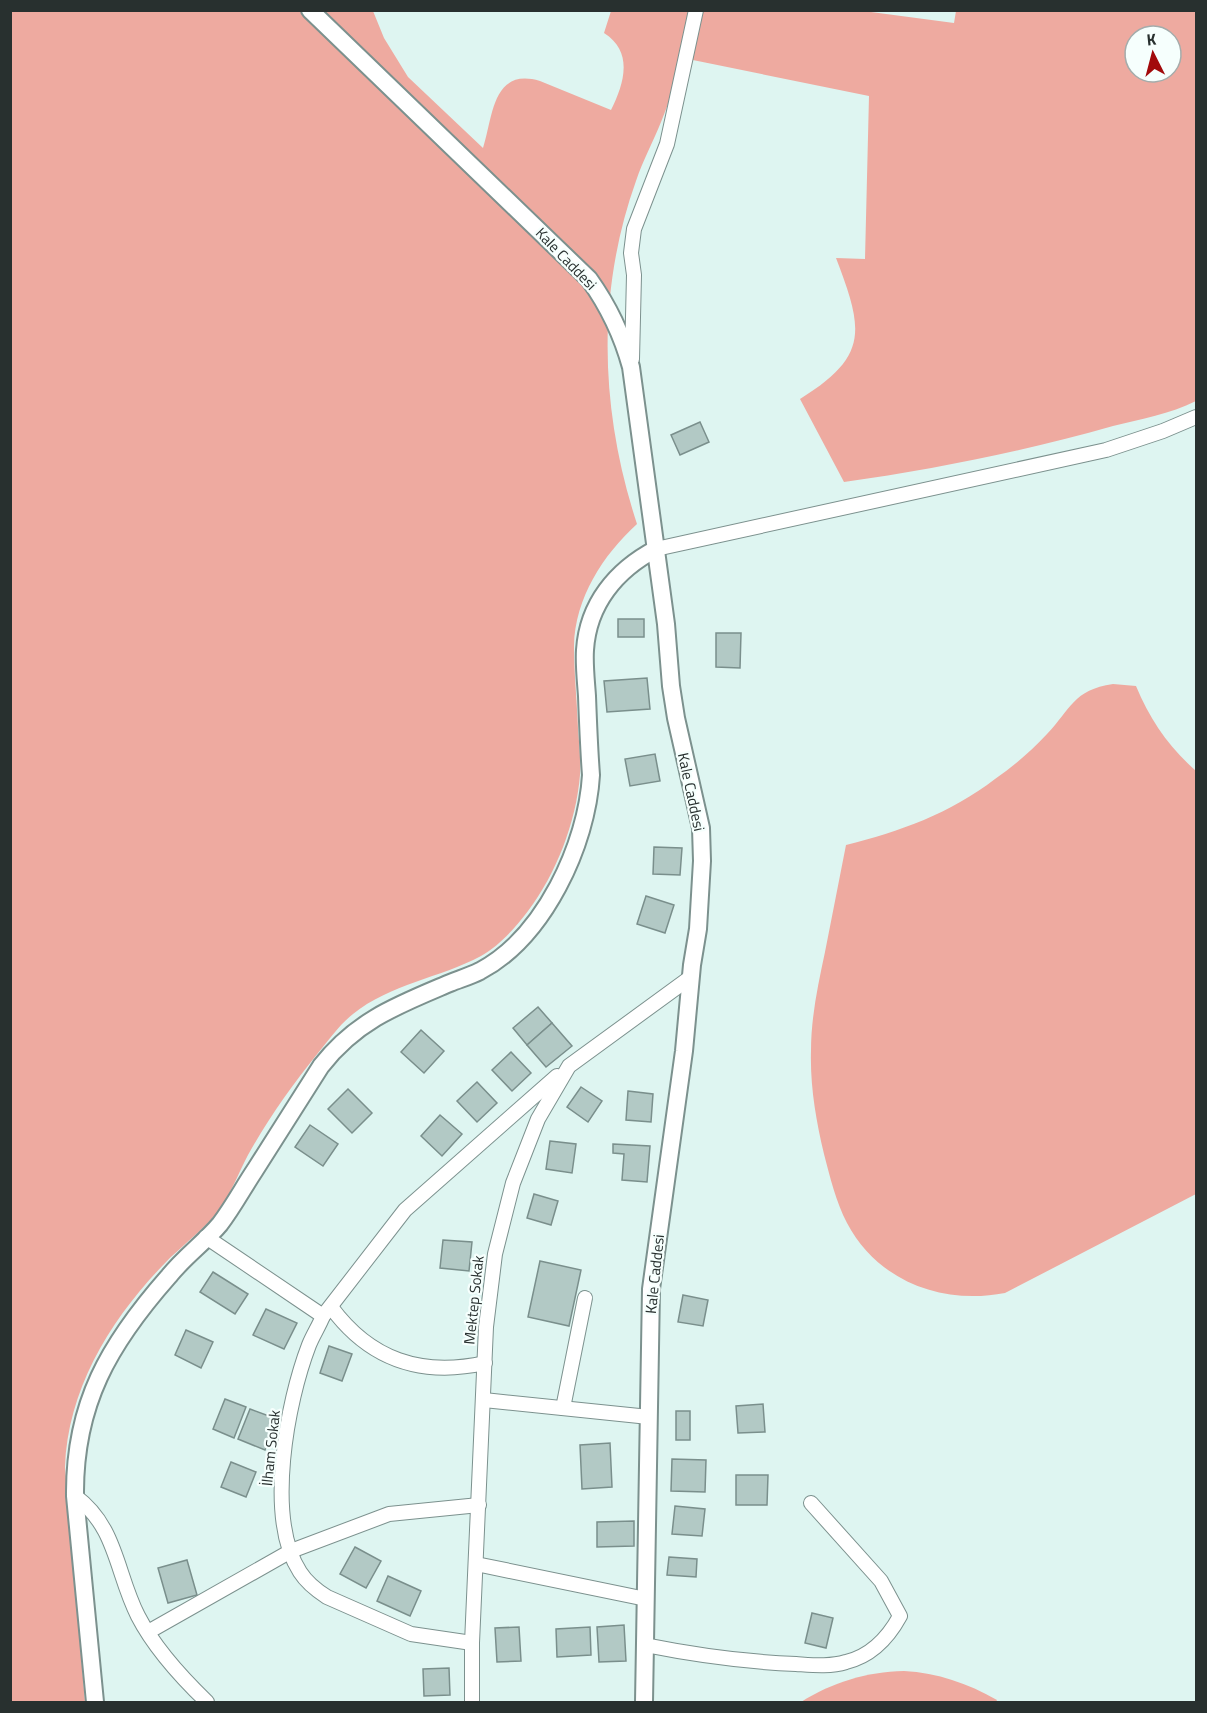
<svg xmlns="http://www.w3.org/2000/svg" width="1207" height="1713" viewBox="0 0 1207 1713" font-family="'Titillium Web',sans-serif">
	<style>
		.green { fill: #eeaaa0; fill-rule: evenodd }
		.building { fill: #b2c9c5; stroke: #7a8f8c; stroke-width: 1.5 }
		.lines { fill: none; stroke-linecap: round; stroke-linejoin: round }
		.minor-casing { stroke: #7c918e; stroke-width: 16 }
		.tertiary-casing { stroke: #7c918e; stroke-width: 20 }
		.minor { stroke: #fff; stroke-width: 14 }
		.tertiary { stroke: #fff; stroke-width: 16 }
		.labels { text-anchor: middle; stroke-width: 4.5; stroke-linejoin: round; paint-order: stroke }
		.street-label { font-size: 15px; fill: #28302f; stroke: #f6fffd }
	</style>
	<rect width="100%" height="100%" fill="#def5f1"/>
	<!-- green -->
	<g class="green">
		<path d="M856,10L954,23L956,11H1196V401C1170,414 1141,419 1113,426C1025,451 935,469 844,482L800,399C870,356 863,329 836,258L865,259L869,96L683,58C676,79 670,101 661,122C653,142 643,160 636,181C596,293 600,411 637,524C603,555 575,598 574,646C574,673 577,701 578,728C579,744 581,760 580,775C576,823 556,874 528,911C516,927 499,946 481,956C440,978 390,984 353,1014C339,1025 329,1040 318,1053C292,1085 268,1119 248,1155C239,1172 232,1191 221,1207C210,1224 182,1246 167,1261C112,1317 68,1387 65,1467L85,1702H11V11H373L384,38L408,77L483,148C493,117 492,67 540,81L611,110C624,84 634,52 604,33L611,11ZM1135,36H1171V72H1135Z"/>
		<path d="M1113,684L1136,686C1150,720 1169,747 1196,771V1194L1005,1293C943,1305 878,1282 847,1223C836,1202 830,1177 824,1154C816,1120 810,1086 811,1051C811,1017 818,985 825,952C832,916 839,881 846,845C899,832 951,813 995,779C1014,766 1031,751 1047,734C1071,709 1073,690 1113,684Z"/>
		<path d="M904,1671C938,1673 967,1683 997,1700L996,1702H801C833,1682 866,1672 904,1671Z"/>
	</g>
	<!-- building -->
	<g class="building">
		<polygon points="700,422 709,442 680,455 671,435"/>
		<rect x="618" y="619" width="26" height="18"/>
		<polygon points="716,633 741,633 740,668 716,667"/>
		<polygon points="647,678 650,709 607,712 604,681"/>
		<polygon points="655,754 660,781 630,786 625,759"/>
		<polygon points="654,847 682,848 680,875 653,874"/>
		<polygon points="646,896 674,905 665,933 637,924"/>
		<polygon points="538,1007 552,1023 527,1045 513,1028"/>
		<polygon points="552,1023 572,1046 546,1067 527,1045"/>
		<polygon points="421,1030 444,1051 424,1073 401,1052"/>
		<polygon points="511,1052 531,1073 512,1091 492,1070"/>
		<polygon points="477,1082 497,1103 477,1122 457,1101"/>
		<polygon points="581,1087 602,1101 588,1122 567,1107"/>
		<polygon points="348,1089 372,1113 352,1133 328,1109"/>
		<polygon points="628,1091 653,1094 651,1122 626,1120"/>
		<polygon points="440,1115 462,1134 442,1156 421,1136"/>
		<polygon points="310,1125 338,1144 323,1166 295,1147"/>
		<polygon points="550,1141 576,1144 572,1173 546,1169"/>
		<polygon points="613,1144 650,1146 647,1182 622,1180 624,1154 613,1153"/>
		<polygon points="534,1194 558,1201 551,1225 527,1218"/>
		<polygon points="443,1240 472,1242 469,1271 440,1268"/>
		<polygon points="540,1261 581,1270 569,1326 528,1317"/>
		<polygon points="213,1272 248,1294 235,1314 200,1292"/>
		<polygon points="683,1295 708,1300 703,1326 678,1322"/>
		<polygon points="266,1309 297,1323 284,1349 253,1335"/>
		<polygon points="186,1330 213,1342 201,1368 175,1355"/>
		<polygon points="329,1346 352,1354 342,1381 320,1373"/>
		<polygon points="225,1399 246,1407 234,1438 213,1429"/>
		<polygon points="763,1404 765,1432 738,1433 736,1406"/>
		<polygon points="250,1409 277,1419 265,1450 238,1439"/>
		<rect x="676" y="1411" width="14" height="29"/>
		<polygon points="610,1443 612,1487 582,1489 580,1445"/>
		<polygon points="672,1459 706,1460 705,1492 671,1491"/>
		<polygon points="231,1462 256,1472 246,1497 221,1487"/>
		<polygon points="736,1475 768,1475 767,1505 736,1505"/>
		<polygon points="675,1506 705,1509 702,1536 672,1534"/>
		<polygon points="634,1521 634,1546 597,1547 597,1522"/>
		<polygon points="355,1547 381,1561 366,1588 340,1574"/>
		<polygon points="669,1557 697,1559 696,1577 667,1575"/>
		<polygon points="187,1560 197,1595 168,1603 158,1568"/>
		<polygon points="388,1576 421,1591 410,1616 377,1601"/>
		<polygon points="812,1613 833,1618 826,1648 805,1643"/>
		<polygon points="624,1625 626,1661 599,1662 597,1627"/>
		<polygon points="519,1627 521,1661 497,1662 495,1628"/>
		<polygon points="590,1627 591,1655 557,1657 556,1629"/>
		<polygon points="449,1668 450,1695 424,1696 423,1669"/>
	</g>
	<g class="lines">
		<defs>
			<g id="minor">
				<polyline points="632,359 634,275 631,253 634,229 667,144 696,10"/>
				<polyline points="656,549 1106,450 1163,431 1196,417"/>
				<path d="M206,1237L323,1316C319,1326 313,1335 309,1345C287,1402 265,1518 300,1572C307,1583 316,1590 327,1597L411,1634L472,1643"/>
				<path d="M331,1307C370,1360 421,1377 485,1363"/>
				<polyline points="323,1316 405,1210 557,1076"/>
				<polyline points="484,1400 649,1417"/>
				<polyline points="563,1408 585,1298"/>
				<path d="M75,1496C117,1527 116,1573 138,1616C155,1649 181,1677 207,1702"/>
				<polyline points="476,1564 646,1599"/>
				<polyline points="148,1632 291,1551 389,1514 479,1505"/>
				<path d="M645,1645C695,1655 745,1662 796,1664C812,1665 830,1667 846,1662C871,1656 888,1638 900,1616L881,1581L811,1503"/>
				<polyline points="472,1702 472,1643 486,1327 495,1254 513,1183 538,1119 569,1066 691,977"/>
			</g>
			<g id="tertiary">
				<path d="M310,10L589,279C609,307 622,334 631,367L666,624L671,686L676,718L701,828L702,861L698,929L692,965L684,1051L651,1289L644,1702"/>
				<path d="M95,1702L75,1496C74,1404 109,1344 169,1276C184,1257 205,1242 220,1224C233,1207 243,1188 255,1170C277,1135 299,1101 321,1066C357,1020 398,1005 450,983C460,979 470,976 480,971C544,937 587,845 591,775C589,749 588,723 587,696C586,681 584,665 585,650C588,604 616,570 656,549"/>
			</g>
		</defs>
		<!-- minor casing -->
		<use href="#minor" class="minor-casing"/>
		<!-- tertiary casing -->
		<use href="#tertiary" class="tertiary-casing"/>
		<!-- minor -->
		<use href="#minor" class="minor"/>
		<!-- tertiary -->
		<use href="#tertiary" class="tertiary"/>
	</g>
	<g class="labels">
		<!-- street labels -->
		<g class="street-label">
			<text transform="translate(566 259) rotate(46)" y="5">Kale Caddesi</text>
			<text transform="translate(691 792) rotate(78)" y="5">Kale Caddesi</text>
			<text transform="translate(655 1274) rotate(-84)" y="5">Kale Caddesi</text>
			<text transform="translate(474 1300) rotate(-84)" y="5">Mektep Sokak</text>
			<text transform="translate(271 1448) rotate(-84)" y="5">İlham Sokak</text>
		</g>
	</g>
	<!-- border -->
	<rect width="1207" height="1713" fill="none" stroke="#28302f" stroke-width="24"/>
	<!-- north arrow -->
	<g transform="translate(1153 54) rotate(354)"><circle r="28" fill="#f6fffd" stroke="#a4acab" stroke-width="1.5"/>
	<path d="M0-4.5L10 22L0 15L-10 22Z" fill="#a20a0b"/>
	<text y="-9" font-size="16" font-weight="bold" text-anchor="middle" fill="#28302f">K</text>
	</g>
</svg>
